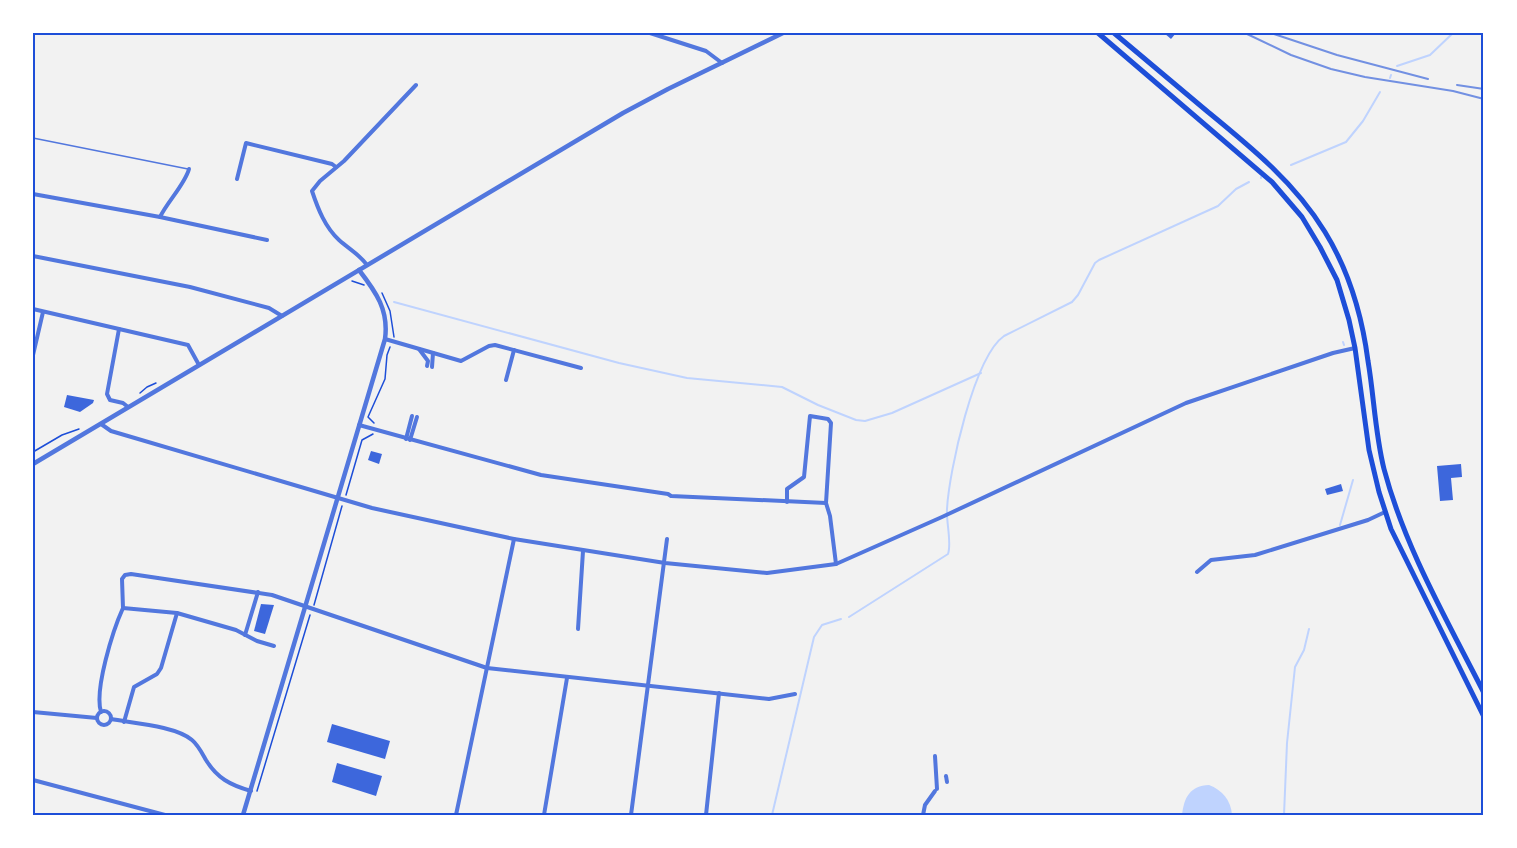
<svg xmlns="http://www.w3.org/2000/svg" width="1517" height="848" viewBox="0 0 1517 848" font-family="Commissioner,sans-serif">
	<style>
		.water { fill: #bfd3fe }
		.lines { fill: none; stroke-linecap: round; stroke-linejoin: round }
		.stream { stroke: #bfd3fe; stroke-width: 2 }
		.building { fill: #3d67dc }
		.path { stroke: #1d4ed8; stroke-width: 1.5 }
		.service { stroke: #5277de; stroke-width: 1.5 }
		.minor { stroke: #5277de; stroke-width: 4 }
		.tertiary { stroke: #5277de; stroke-width: 4.5 }
		.secondary { stroke: #1d4ed8; stroke-width: 5 }
		.rail { stroke: #7290e2; stroke-width: 2 }
		.neatline { fill: none; stroke: #1d4ed8; stroke-width: 2 }
	</style>
	<rect width="100%" height="100%" fill="#f2f2f2"/>
	<!-- water -->
	<path class="water" d="M1209,785C1222,790 1231,800 1232,815H1182C1184,797 1190,786 1209,785Z"/>
	<g class="lines">
		<!-- stream -->
		<g class="stream">
			<polyline points="1397,66 1430,55 1453,33"/>
			<polyline points="1390,78 1391,75"/>
			<polyline points="1291,165 1346,142 1363,121 1380,92"/>
			<polyline points="1261,177 1261,178"/>
			<polyline points="394,302 619,363 687,378 782,387 818,405 856,420 865,421 892,413 981,373"/>
			<polyline points="1343,342 1344,345"/>
			<polyline points="1340,525 1353,480"/>
			<path d="M849,617L948,554C952,543 946,522 947,509C949,471 974,357 1004,336L1072,302L1078,295L1095,263L1099,260L1218,206L1236,189L1249,182"/>
			<polyline points="772,815 814,637 822,625 841,619"/>
			<polyline points="1284,815 1287,743 1295,667 1304,650 1309,629"/>
		</g>
	</g>
	<!-- building -->
	<g class="building">
		<polygon points="1164,33 1176,33 1171,39"/>
		<polygon points="67,395 94,400 93,403 80,412 64,407"/>
		<polygon points="371,451 382,454 379,464 368,460"/>
		<polygon points="1461,464 1462,477 1451,478 1453,500 1440,501 1437,466"/>
		<polygon points="1341,484 1343,491 1327,495 1325,489"/>
		<polygon points="261,604 274,605 265,634 254,631"/>
		<polygon points="332,724 390,741 385,759 327,742"/>
		<polygon points="337,763 382,776 376,796 332,782"/>
	</g>
	<g class="lines">
		<!-- path -->
		<g class="path">
			<polyline points="352,281 364,285"/>
			<polyline points="382,293 390,311 394,337"/>
			<polyline points="140,393 147,387 156,383"/>
			<polyline points="374,423 368,417 385,379 387,355 390,347"/>
			<polyline points="33,452 62,435 79,429"/>
			<polyline points="346,495 362,440 373,434"/>
			<polyline points="314,605 342,506"/>
			<polyline points="257,791 310,615"/>
		</g>
		<!-- service -->
		<polyline class="service" points="33,138 188,169"/>
		<!-- minor -->
		<g class="minor">
			<polyline points="650,33 706,51 722,63"/>
			<polyline points="237,179 246,143 332,164 336,167"/>
			<polyline points="33,194 160,217 267,240"/>
			<path d="M160,217C168,201 185,184 189,169"/>
			<polyline points="33,256 190,287 269,308 282,316"/>
			<path d="M367,265C359,254 349,249 339,240C325,227 318,209 312,191L320,181L344,161L416,85"/>
			<polyline points="33,309 188,345 199,365"/>
			<polyline points="119,329 107,394 110,400 123,403 128,407"/>
			<polyline points="385,339 461,361 489,346 495,345 581,368"/>
			<polyline points="419,349 428,361 427,366"/>
			<polyline points="33,355 43,312"/>
			<polyline points="432,367 433,353"/>
			<polyline points="506,380 514,350"/>
			<polyline points="101,424 111,431 372,508 514,539 665,563 767,573 836,564 942,517 1186,403 1333,353 1355,348"/>
			<polyline points="359,425 541,475 668,494 671,496 826,503"/>
			<polyline points="406,439 412,416"/>
			<polyline points="410,440 417,417"/>
			<polyline points="787,502 787,489 804,477 810,416 828,419 831,423 826,503 830,516 836,564"/>
			<polyline points="1197,572 1211,560 1255,555 1368,520 1385,512"/>
			<polyline points="123,608 122,579 125,575 131,574 272,595 487,668 769,699 795,694"/>
			<polyline points="578,629 583,551"/>
			<polyline points="245,635 258,592"/>
			<circle cx="104" cy="718" r="7"/>
			<polyline points="33,712 97,718"/>
			<path d="M101,712C94,690 113,630 123,608L177,613L236,630L257,641L274,646"/>
			<path d="M111,719C132,723 176,726 192,740C198,745 202,753 206,760C217,778 230,785 251,791"/>
			<polyline points="124,722 134,687 157,674 161,668 177,613"/>
			<polyline points="935,756 937,789"/>
			<polyline points="946,776 947,782"/>
			<polyline points="33,780 165,815"/>
			<polyline points="456,815 514,539"/>
			<polyline points="544,815 567,678"/>
			<polyline points="631,815 667,539"/>
			<polyline points="706,815 719,693"/>
			<polyline points="923,815 925,805 935,791"/>
		</g>
		<!-- tertiary -->
		<g class="tertiary">
			<polyline points="33,464 623,113 668,89 783,33"/>
			<path d="M243,815L385,339C389,310 376,292 359,270"/>
		</g>
		<!-- secondary -->
		<g class="secondary">
			<polyline points="1098,33 1272,182 1302,217 1320,247 1337,280 1349,320 1355,348 1369,450 1379,492 1391,529 1484,717"/>
			<path d="M1114,33C1145,59 1177,86 1208,112C1252,148 1295,183 1325,232C1349,271 1362,315 1368,361C1374,396 1375,433 1384,469C1405,548 1447,620 1484,693"/>
		</g>
		<!-- rail -->
		<g class="rail">
			<polyline points="1245,33 1291,55 1331,69 1365,77 1453,91 1484,99"/>
			<polyline points="1271,33 1337,55 1428,79"/>
			<polyline points="1457,85 1484,89"/>
		</g>
	</g>
	<!-- border -->
	<rect width="1517" height="848" fill="none" stroke="#ffffff" stroke-width="69"/>
	<rect x="34" y="34" width="1448" height="780" class="neatline"/>
</svg>
